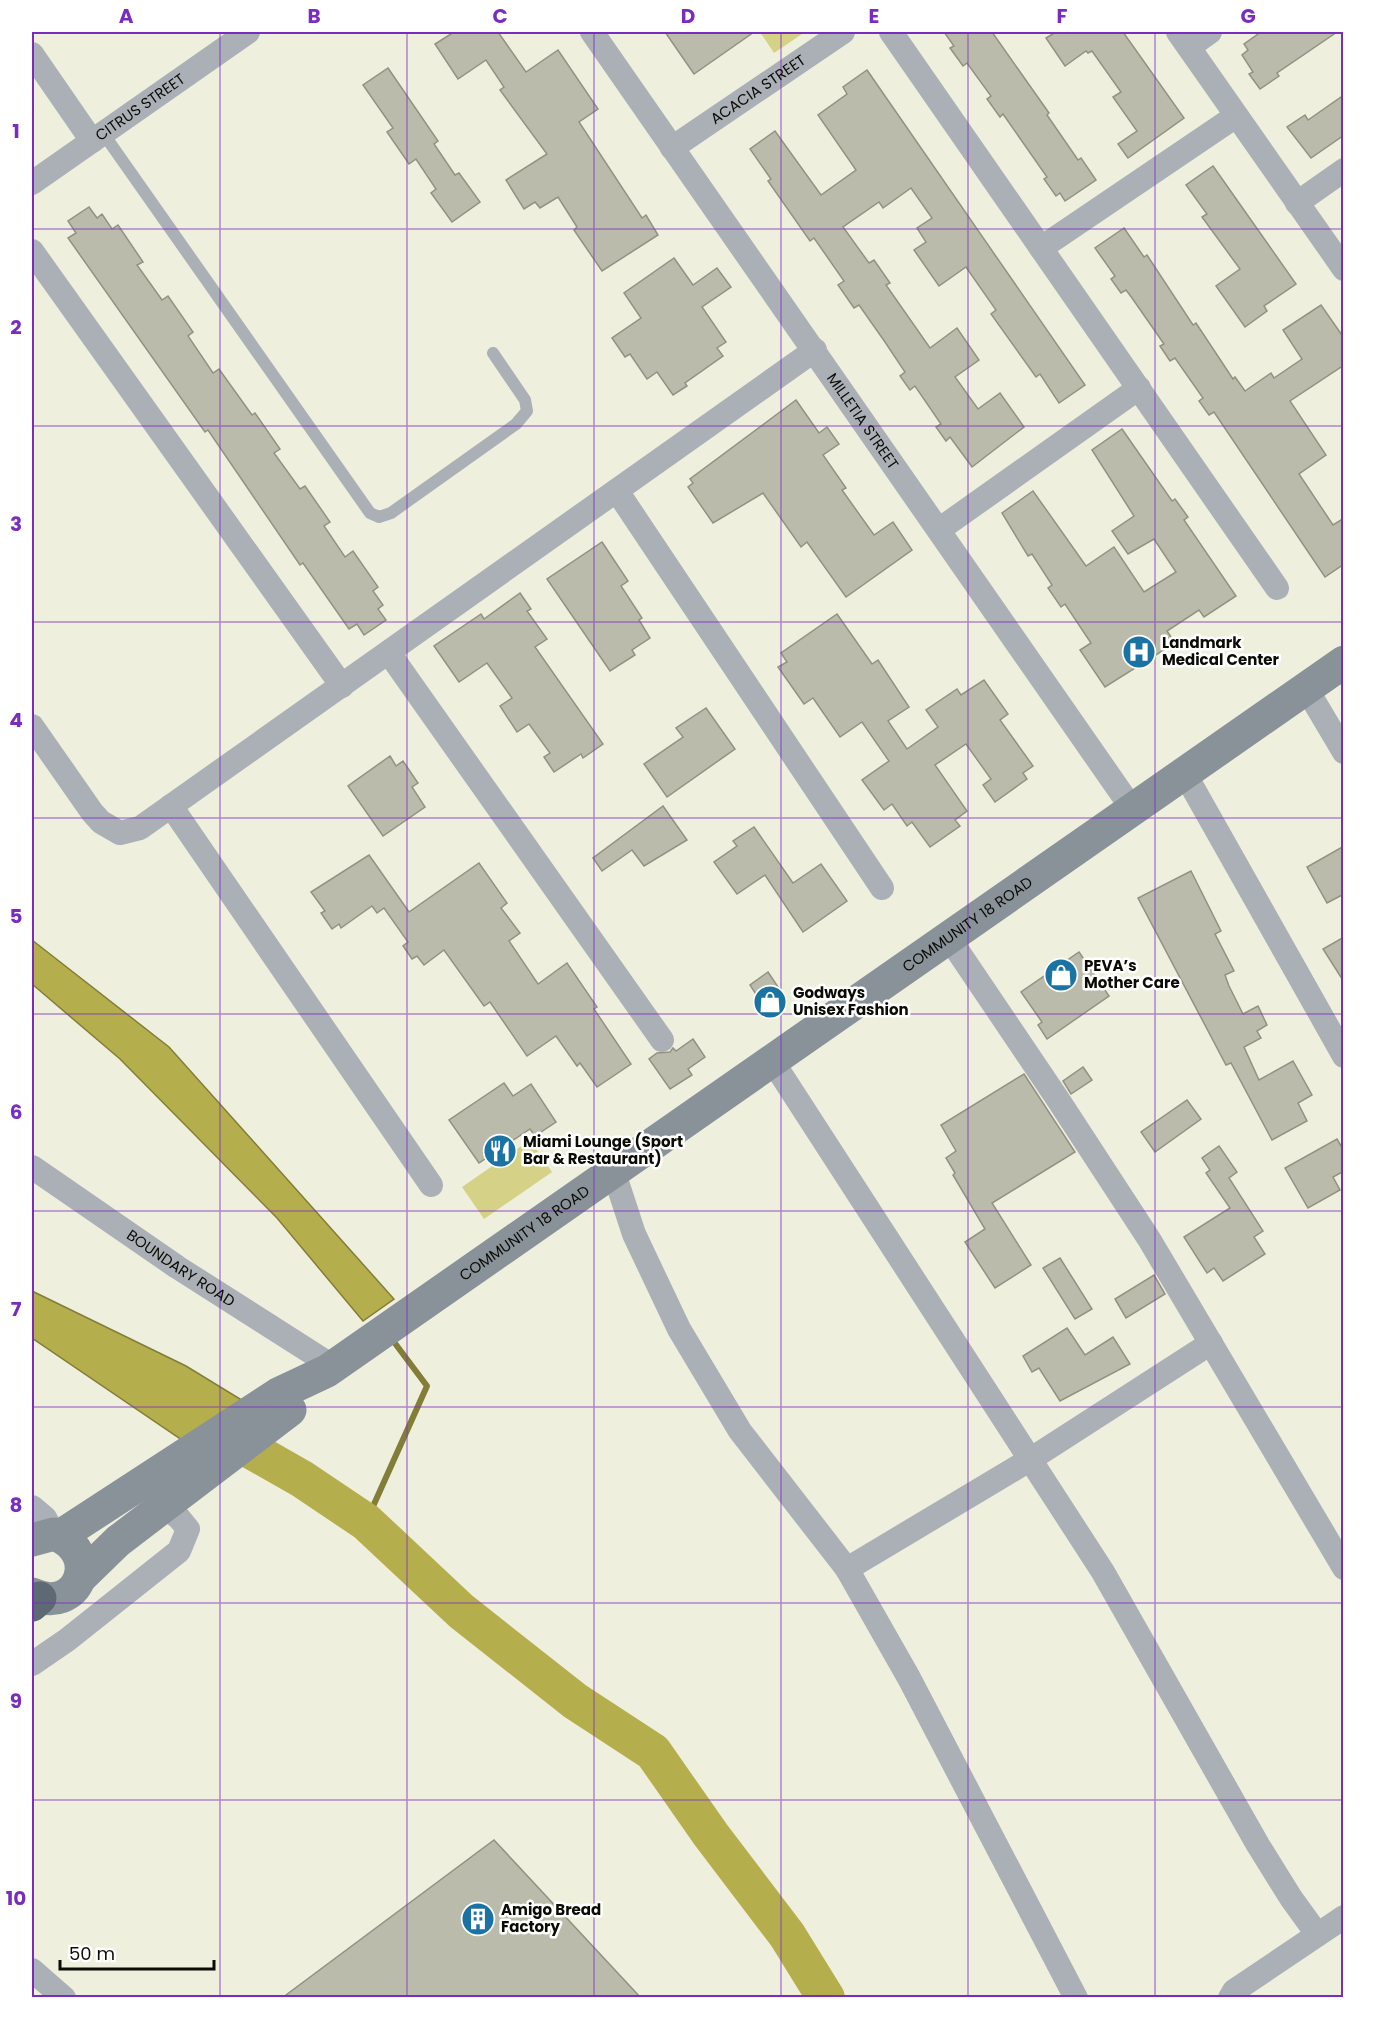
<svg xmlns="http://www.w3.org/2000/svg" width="1375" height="2029" viewBox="0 0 1375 2029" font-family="Poppins,sans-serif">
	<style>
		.green { fill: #d5d287 }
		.water { fill: #b4af4c; stroke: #827e37; stroke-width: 1.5 }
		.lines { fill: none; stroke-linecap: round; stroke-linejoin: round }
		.stream { stroke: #827e37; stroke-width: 6 }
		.river { stroke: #b4af4c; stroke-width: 38 }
		.building { fill: #bbbbab; stroke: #929283; stroke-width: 1.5 }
		.lane { stroke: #aab0b5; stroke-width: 12 }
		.street { stroke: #aab0b5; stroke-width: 24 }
		.secondary { stroke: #899299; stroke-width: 33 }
		.highway { stroke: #5d6a74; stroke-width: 33 }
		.grid { fill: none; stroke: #7b2cbf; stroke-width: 1.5; stroke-opacity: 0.55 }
		.labels { text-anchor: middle; stroke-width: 5; stroke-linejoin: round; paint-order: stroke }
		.street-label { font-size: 15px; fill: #0c0c07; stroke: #fff }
		.poi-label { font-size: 15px; font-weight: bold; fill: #0c0c07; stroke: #fff; text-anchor: start }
		.neatline { fill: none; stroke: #7b2cbf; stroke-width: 2 }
		.grid-label { font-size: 20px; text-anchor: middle; font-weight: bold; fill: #7b2cbf }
	</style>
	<rect width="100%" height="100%" fill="#efefde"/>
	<!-- green -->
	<g class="green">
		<polygon points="760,32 805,32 774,53"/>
		<polygon points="530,1140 552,1172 484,1219 462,1187"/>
	</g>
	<!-- water -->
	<g class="water">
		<polygon points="32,940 169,1047 394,1299 363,1321 277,1218 120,1059 32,984"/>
		<polygon points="32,1291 186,1366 245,1402 185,1442 32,1338"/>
	</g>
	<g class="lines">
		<!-- stream -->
		<polyline class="stream" points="366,1522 427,1386 391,1338"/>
		<!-- river -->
		<polyline class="river" points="214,1429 302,1479 366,1522 461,1611 575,1701 653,1752 711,1835 787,1935 826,1998"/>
	</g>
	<!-- building -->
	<g class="building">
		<polygon points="454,32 498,32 526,72 558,50 598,109 579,122 642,218 646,215 658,235 602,271 574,230 577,227 558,197 540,208 535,202 524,209 506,180 547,154 500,90 504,87 486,60 458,79 435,44"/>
		<polygon points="665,32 754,32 694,74"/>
		<polygon points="944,32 992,32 1049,113 1047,115 1078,160 1081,158 1096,180 1065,201 1060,193 1056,196 1044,179 1047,177 1003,114 1000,117 987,99 991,96 967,63 963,66 950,48 954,46"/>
		<polygon points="1056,32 1123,32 1184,118 1128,158 1118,144 1137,131 1113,97 1121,92 1092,51 1088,53 1086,51 1065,66 1046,38"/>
		<polygon points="1261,32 1337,32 1277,73 1279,76 1260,89 1249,74 1253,72 1242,55 1248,50 1244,44"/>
		<polygon points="388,68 438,141 434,144 455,175 459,173 480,202 452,222 431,193 436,189 416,159 409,164 387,132 393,128 363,85"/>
		<polygon points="867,70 1085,385 1059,403 1040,374 1036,377 991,314 996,310 966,267 939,286 914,250 926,242 917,228 932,218 911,188 883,208 879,202 843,227 869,263 874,260 890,283 886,285 930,348 957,328 979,360 955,377 978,409 1000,393 1024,427 972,467 950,437 946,441 936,427 941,424 915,386 910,390 900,376 905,372 885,342 859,305 854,308 838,285 844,281 814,238 810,241 768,181 771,179 750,149 775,131 821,195 856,170 818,115 847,94 843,87"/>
		<polygon points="1344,95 1344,135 1311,158 1287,127 1305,115 1308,120"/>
		<polygon points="1213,166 1296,284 1264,306 1267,311 1245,327 1216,286 1240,269 1202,217 1207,214 1186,185"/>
		<polygon points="89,207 97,218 102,214 112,229 118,225 143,262 137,265 162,300 168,296 193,332 188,336 213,373 219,369 252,415 255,413 280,449 274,453 300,489 305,486 330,522 324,526 345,557 353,551 378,587 373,591 383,605 378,609 386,620 364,635 357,624 349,629 303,563 300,565 208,430 205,432 68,238 76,233 68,221"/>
		<polygon points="1124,228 1144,257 1147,255 1193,325 1196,323 1233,379 1235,377 1245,391 1271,373 1274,378 1302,359 1283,330 1321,305 1344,338 1344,365 1290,401 1326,455 1299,474 1333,525 1344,518 1344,564 1325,577 1214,412 1209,415 1199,401 1203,398 1175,358 1170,361 1160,346 1164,344 1132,298 1126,290 1121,293 1111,279 1115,276 1095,248"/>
		<polygon points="674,258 693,285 717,268 731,287 702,307 726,342 717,348 723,356 685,383 687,386 673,395 657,372 647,379 630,354 625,357 612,338 641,318 624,293"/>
		<polygon points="796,400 819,433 827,427 839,444 823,455 846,488 842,490 874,535 893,522 912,550 846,597 807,542 801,547 763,493 713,523 688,487 693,483 690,479"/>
		<polygon points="1122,429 1172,501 1175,499 1188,517 1184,520 1236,596 1204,617 1199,610 1167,631 1173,640 1167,648 1105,687 1080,650 1091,643 1065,604 1061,607 1048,588 1052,585 1032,554 1028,556 1002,513 1033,491 1086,566 1114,547 1144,592 1176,572 1154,539 1128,554 1112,531 1134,516 1092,450"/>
		<polygon points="602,542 628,581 621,586 642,618 639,620 650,638 632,650 635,655 610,671 547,579"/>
		<polygon points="520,593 531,609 527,611 547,639 535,647 603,744 583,758 581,754 554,772 544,757 550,753 529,724 517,732 500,706 512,698 487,663 459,682 434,646 481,614 484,619"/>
		<polygon points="837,614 872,664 878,660 909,707 888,721 907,749 938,727 926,710 957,689 961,695 984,680 1008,714 1000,720 1033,766 1023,773 1027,779 995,802 983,785 991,779 966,744 935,765 967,811 955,820 960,826 930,847 912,822 907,826 892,804 884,810 862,780 889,761 862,722 840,737 813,698 804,704 778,667 787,662 781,653"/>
		<polygon points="706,708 735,749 667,797 644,764 683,737 676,728"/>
		<polygon points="390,756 396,766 403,761 418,783 412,787 425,807 383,836 348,786"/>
		<polygon points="663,806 687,840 644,866 632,850 602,871 593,858"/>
		<polygon points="754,827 793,883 821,864 847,901 803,932 765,875 737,894 714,862 737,846 733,841"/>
		<polygon points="1344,846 1344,894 1327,903 1307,867"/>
		<polygon points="369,855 409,912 479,863 507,903 501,908 520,933 509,941 538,984 567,963 597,1007 594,1009 631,1064 597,1087 580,1063 577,1066 556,1036 527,1056 490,1002 484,1006 444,950 424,965 417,956 412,959 403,946 408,942 384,908 377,913 372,906 341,928 339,924 332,929 321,913 325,911 311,892"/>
		<polygon points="1191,871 1221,931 1215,934 1234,971 1225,975 1229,986 1243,1014 1258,1006 1267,1025 1257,1031 1261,1038 1244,1047 1259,1080 1293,1061 1312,1095 1298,1103 1307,1121 1272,1140 1231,1063 1226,1065 1138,898"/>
		<polygon points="1344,937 1344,982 1323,949"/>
		<polygon points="1079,952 1109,996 1047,1039 1038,1025 1042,1022 1021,992"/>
		<polygon points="768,972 778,987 759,999 750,985"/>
		<polygon points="693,1039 705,1057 688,1069 692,1075 670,1089 649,1059 657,1053 670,1052 673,1048 676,1051"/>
		<polygon points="1083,1067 1092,1080 1071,1094 1063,1081"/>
		<polygon points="1024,1074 1075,1152 992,1203 1031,1265 995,1288 965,1242 985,1229 953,1175 955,1173 946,1158 956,1151 941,1125"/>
		<polygon points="504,1083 513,1096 531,1084 556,1122 535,1136 530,1129 479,1163 449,1120"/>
		<polygon points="1187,1100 1201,1119 1155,1152 1141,1132"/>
		<polygon points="1337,1139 1344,1151 1344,1171 1333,1177 1340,1190 1308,1208 1285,1168"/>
		<polygon points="1219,1146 1237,1172 1229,1178 1263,1231 1254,1237 1265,1254 1223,1281 1214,1268 1207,1273 1184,1237 1230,1208 1206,1173 1210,1170 1202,1158"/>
		<polygon points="1060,1258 1092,1309 1075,1319 1043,1268"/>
		<polygon points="1154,1275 1165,1294 1126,1318 1115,1299"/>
		<polygon points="1067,1328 1085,1355 1113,1337 1130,1364 1060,1401 1039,1368 1032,1372 1023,1356"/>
		<polygon points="494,1840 641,1998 282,1998"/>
	</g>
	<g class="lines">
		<!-- lane -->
		<polyline class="lane" points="103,133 370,513 379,517 391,513 516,424 527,411 525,400 493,353"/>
		<!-- street -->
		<g class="street">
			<path id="s1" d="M592,32L1133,810"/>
			<polyline points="891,32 1277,588"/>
			<polyline points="1178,32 1344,269"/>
			<polyline points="1189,47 1210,32"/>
			<polyline points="32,54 92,141"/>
			<path id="s2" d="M672,148L843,32"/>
			<path id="s3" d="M32,183L248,32"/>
			<polyline points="1297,203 1344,170"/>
			<polyline points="1041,248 1236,116"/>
			<polyline points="32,251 342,686"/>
			<polyline points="617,491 882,888"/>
			<polyline points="940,529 1139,388"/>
			<polyline points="389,653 662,1040"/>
			<polyline points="1306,688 1344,752"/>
			<polyline points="32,726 92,812 101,822 120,833 140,828 815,350"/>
			<polyline points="1185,774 1344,1056"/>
			<polyline points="171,806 431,1185"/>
			<polyline points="949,938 1057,1098 1149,1239 1344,1568"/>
			<polyline points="773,1062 1103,1572 1258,1845 1291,1898 1317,1934"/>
			<path id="s4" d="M32,1167L177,1267L334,1367"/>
			<polyline points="614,1173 634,1234 679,1329 740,1431 847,1569 909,1678 1076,1998"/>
			<polyline points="32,1507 45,1518 54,1534"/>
			<polyline points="847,1569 1031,1459 1211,1343"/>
			<polyline points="32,1664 67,1640 179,1551 188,1529 179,1518 163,1505"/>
			<polyline points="32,1970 64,1998"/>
			<polyline points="1230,1998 1234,1991 1344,1917"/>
		</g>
		<!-- secondary -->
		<g class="secondary">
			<path id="s5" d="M60,1536L278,1394L327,1371L1344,662"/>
			<path d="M32,1540L54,1534C104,1553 78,1616 32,1594"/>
			<polyline points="80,1578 118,1541 290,1410"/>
		</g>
		<!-- highway -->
		<polyline class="highway" points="32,1605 40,1598"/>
	</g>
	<!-- grid -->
	<path class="grid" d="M220,32V1998M407,32V1998M594,32V1998M781,32V1998M968,32V1998M1155,32V1998M32,229H1344M32,426H1344M32,622H1344M32,818H1344M32,1014H1344M32,1211H1344M32,1407H1344M32,1603H1344M32,1800H1344"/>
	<!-- icons -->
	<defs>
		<symbol id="hospital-disc" viewBox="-11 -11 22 22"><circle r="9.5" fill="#1a73a2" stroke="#fff"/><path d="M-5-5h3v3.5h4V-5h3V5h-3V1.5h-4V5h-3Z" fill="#fff"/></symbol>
		<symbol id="shop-disc" viewBox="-11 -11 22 22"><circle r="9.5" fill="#1a73a2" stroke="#fff"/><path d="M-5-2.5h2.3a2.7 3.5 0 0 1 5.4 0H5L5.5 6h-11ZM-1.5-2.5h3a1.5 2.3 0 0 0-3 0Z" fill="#fff"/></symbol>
		<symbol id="restaurant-disc" viewBox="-11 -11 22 22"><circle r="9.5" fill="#1a73a2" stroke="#fff"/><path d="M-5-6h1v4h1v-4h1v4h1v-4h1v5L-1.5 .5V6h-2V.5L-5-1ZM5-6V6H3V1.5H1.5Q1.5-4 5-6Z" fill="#fff"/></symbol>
		<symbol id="building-disc" viewBox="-11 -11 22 22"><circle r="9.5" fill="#1a73a2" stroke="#fff"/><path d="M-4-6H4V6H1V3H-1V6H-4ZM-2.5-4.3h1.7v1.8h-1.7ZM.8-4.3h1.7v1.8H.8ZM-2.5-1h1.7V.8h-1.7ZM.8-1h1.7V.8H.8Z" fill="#fff"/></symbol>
	</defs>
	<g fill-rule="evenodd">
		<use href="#hospital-disc" x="1120" y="633" width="38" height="38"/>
		<use href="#shop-disc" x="1042" y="956" width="38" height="38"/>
		<use href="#shop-disc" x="751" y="983" width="38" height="38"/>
		<use href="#restaurant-disc" x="481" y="1132" width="38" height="38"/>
		<use href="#building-disc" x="459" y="1900" width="38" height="38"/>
	</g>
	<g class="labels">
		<!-- street labels -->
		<g class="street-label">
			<text dy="5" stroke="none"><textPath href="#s2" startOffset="104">ACACIA STREET</textPath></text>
			<text dy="5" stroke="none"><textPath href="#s3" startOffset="132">CITRUS STREET</textPath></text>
			<text dy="5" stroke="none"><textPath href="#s1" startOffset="474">MILLETIA STREET</textPath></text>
			<text dy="5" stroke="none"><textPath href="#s5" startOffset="1095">COMMUNITY 18 ROAD</textPath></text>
			<text dy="5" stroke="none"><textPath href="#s5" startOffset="555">COMMUNITY 18 ROAD</textPath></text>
			<text dy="5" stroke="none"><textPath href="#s4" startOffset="180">BOUNDARY ROAD</textPath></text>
		</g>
		<!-- poi labels -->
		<g class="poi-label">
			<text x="1162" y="648">Landmark<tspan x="1162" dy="17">Medical Center</tspan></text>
			<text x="1084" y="971">PEVA’s<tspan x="1084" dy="17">Mother Care</tspan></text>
			<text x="793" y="998">Godways<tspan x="793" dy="17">Unisex Fashion</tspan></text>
			<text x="523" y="1147">Miami Lounge (Sport<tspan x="523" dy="17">Bar &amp; Restaurant)</tspan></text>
			<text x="501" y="1915">Amigo Bread<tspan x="501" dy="17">Factory</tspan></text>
		</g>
	</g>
	<!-- border -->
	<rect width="1375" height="2029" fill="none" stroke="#ffffff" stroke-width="66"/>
	<!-- scale -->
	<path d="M60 1960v9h154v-9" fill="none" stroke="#0c0c07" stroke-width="3"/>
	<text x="69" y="1960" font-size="18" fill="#0c0c07" stroke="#ffffff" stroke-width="4.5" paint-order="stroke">50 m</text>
	<rect x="33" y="33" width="1309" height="1963" class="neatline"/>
	<g class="grid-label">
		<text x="126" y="23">A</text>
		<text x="314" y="23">B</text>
		<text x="500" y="23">C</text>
		<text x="688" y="23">D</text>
		<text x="874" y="23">E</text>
		<text x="1062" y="23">F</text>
		<text x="1248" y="23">G</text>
		<text x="16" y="138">1</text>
		<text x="16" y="334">2</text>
		<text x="16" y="531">3</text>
		<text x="16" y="727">4</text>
		<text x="16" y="923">5</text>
		<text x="16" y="1119">6</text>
		<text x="16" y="1316">7</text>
		<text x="16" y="1512">8</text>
		<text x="16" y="1708">9</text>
		<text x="16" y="1905">10</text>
	</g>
</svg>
